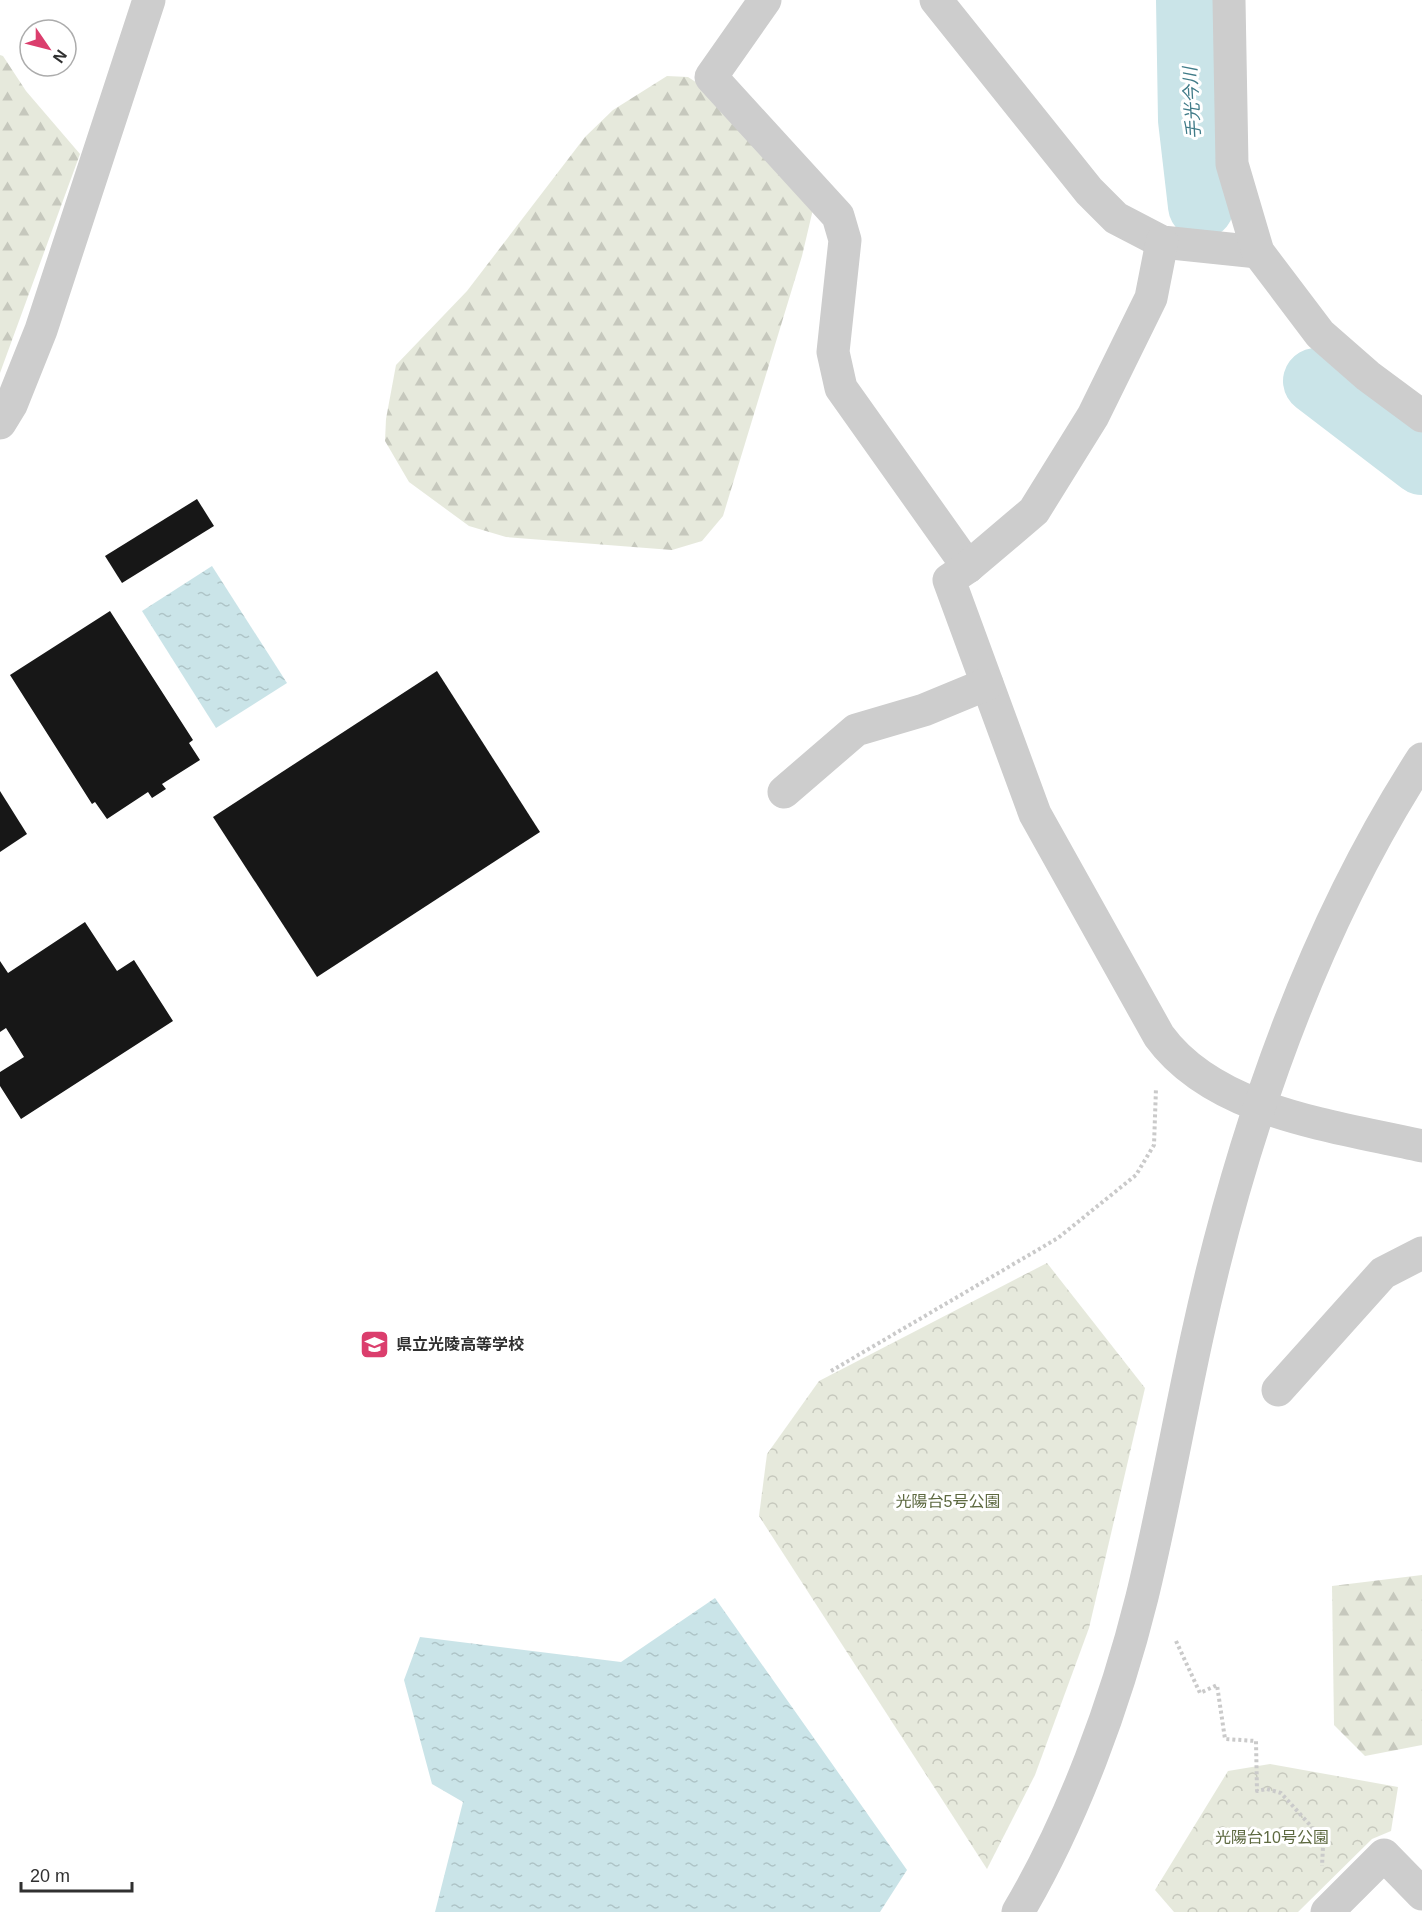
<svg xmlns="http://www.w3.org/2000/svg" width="1422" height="1912" viewBox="0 0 1422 1912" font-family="Arial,'Noto Sans JP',sans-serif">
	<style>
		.forest { fill: url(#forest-firs) }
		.park { fill: url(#park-crowns) }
		.water { fill: url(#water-ripples) }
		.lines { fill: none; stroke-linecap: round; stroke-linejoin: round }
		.river { stroke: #cae4e8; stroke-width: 66 }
		.building { fill: #171717 }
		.path { stroke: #cacaca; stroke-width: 4; stroke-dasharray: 3 3; stroke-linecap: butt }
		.minor { stroke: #cdcdcd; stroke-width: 33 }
		.tertiary { stroke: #cdcdcd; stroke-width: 33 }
		.labels { text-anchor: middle; stroke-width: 6; stroke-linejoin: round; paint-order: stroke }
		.poi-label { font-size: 16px; font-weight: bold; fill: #303030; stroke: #fff; text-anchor: start }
		.park-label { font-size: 16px; fill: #5d6940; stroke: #fff }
		.water-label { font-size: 18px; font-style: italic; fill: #407b88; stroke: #fff }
	</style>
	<defs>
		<pattern id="forest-firs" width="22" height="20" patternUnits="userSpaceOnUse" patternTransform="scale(1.5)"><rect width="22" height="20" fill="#e6e9dc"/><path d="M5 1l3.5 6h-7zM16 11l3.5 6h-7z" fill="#c6c8bd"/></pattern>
		<pattern id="park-crowns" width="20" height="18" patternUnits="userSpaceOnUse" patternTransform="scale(1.5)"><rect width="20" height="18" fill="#e6e9dc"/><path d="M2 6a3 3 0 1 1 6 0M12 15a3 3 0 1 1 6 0" fill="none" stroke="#c6c8bd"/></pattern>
		<pattern id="water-ripples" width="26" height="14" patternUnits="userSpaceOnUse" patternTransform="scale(1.5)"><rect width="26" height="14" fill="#cae4e8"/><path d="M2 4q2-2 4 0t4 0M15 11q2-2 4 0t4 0" fill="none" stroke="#aec4c7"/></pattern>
	</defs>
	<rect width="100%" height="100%" fill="#fff"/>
	<!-- forest -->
	<g class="forest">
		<polygon points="0,55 3,56 26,91 80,154 0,373"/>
		<polygon points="667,76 688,77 728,103 818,188 802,256 723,516 702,541 672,550 506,537 469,526 409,482 385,441 386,419 396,365 467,291 585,137 613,110"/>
		<polygon points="1422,1575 1422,1745 1365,1756 1334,1725 1332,1586"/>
	</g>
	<!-- park -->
	<g class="park">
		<polygon points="1047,1263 1145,1388 1089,1628 1035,1775 987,1869 759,1516 767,1454 819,1381"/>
		<polygon points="1270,1764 1398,1787 1391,1831 1372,1839 1298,1912 1174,1912 1155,1890 1228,1771"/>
	</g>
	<!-- water -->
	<g class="water">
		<polygon points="212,566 287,683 216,728 142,611"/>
		<polygon points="715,1598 907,1870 880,1912 435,1912 463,1802 432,1784 404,1680 420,1637 621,1662"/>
	</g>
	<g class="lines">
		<!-- river -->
		<g class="river">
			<polyline points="1189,0 1191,120 1201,206"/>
			<polyline points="1316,381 1422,462"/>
		</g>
	</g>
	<!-- building -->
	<g class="building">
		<polygon points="197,499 214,526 122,583 105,556"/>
		<polygon points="110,611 193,740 189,743 200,760 162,784 166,789 152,798 148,792 107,819 95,802 92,804 10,675"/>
		<polygon points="437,671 540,832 317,977 213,817"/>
		<polygon points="0,791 27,834 0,852"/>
		<polygon points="85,922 117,971 134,960 173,1021 21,1119 0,1086 0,1072 24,1057 6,1028 0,1032 0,961 8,973"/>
	</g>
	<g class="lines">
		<!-- path -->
		<g class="path">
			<polyline points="831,1371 1058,1238 1136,1175 1154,1145 1156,1088"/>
			<polyline points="1176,1641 1200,1693 1217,1685 1225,1739 1256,1741 1257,1791 1267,1789 1281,1793 1310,1825 1323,1847 1322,1866"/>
		</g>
		<!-- minor -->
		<g class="minor">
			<polyline points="765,0 711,77 838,216 845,240 833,352 841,388 968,567"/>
			<polyline points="936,0 1089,191 1116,218 1162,242 1258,252"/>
			<path d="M1162,242L1151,298L1093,416L1034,511L968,567L949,580L1035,814L1159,1036C1215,1113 1335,1126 1422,1146"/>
			<polyline points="784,792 856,730 924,710 987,684"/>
			<polyline points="1278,1390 1383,1273 1422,1253"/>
			<polyline points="1327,1912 1384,1855 1422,1894"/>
		</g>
		<!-- tertiary -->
		<g class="tertiary">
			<polyline points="1229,0 1232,164 1258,252 1320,334 1368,376 1422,416"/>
			<polyline points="0,423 11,405 41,330 149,0"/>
			<path d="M1018,1912C1073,1819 1116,1702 1142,1597C1163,1511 1178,1424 1197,1337C1241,1135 1309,934 1422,759"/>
		</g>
	</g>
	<!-- icons -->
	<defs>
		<symbol id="school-square" viewBox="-11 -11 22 22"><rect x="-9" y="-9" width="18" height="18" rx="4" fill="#db3e6d" stroke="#fff"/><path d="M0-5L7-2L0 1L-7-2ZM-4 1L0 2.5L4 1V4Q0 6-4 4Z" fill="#fff"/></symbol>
	</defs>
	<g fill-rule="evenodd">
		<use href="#school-square" x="358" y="1328" width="33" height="33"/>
	</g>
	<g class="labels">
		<!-- poi labels -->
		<g class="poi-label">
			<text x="396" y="1350">県立光陵高等学校</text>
		</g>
		<!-- park labels -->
		<g class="park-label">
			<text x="948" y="1507">光陽台5号公園</text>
			<text x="1272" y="1843">光陽台10号公園</text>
		</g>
		<!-- water labels -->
		<g class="water-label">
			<text transform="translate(1192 103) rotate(-93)" y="6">手光今川</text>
		</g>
	</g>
	<!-- north arrow -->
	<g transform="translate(48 48) rotate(125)"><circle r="28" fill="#ffffff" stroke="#acacac" stroke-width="1.5"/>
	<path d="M0-4.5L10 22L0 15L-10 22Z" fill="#db3e6d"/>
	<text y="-9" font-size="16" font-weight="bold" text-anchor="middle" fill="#303030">N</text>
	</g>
	<!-- scale -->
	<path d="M21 1882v9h111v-9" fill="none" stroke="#303030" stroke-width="3"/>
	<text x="30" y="1882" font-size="18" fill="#303030" stroke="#ffffff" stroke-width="4.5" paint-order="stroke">20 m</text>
</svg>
